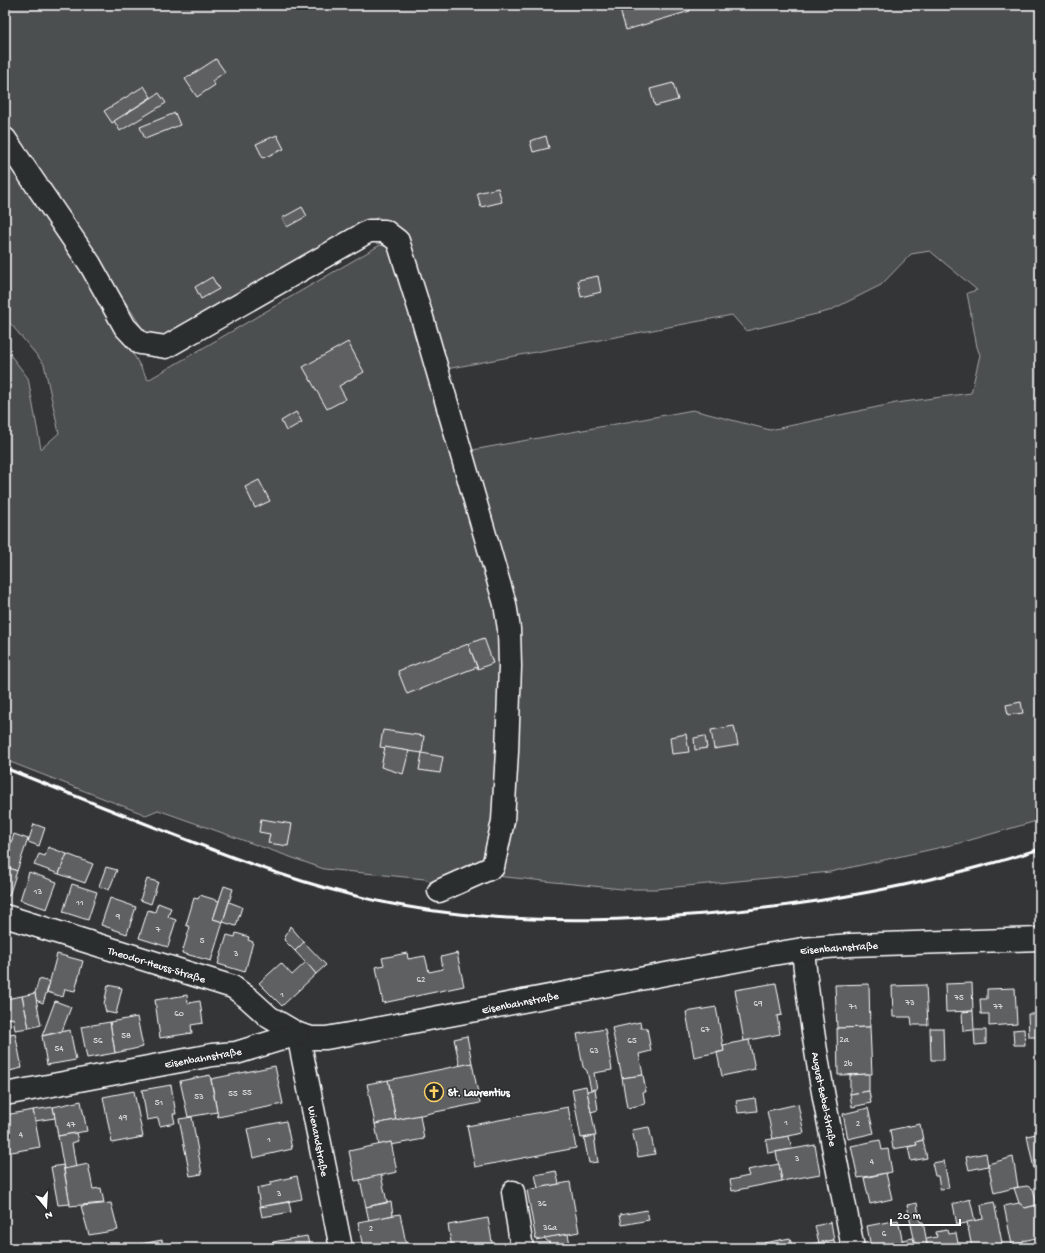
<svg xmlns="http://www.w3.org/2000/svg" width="1045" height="1253" viewBox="0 0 1045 1253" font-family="'Gochi Hand',sans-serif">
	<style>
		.green { fill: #4c4f50; stroke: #a6a7a8 }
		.building { fill: #5f6162; stroke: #fff }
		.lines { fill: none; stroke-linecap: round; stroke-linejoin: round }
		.minor-casing { stroke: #fff; stroke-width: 25 }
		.major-casing { stroke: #fff; stroke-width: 25 }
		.minor { stroke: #2a2d2e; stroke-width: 22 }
		.major { stroke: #2a2d2e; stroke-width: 22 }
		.rail { stroke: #fff; stroke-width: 3 }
		.labels { text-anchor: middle; stroke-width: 3; stroke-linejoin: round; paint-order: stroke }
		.number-label { font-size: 9px; fill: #d7d8d8 }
		.street-label { font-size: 11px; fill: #fff; stroke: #2a2d2e }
		.poi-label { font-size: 11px; font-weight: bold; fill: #fff; stroke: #2a2d2e; text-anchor: start }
	</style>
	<rect width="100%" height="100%" fill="#333536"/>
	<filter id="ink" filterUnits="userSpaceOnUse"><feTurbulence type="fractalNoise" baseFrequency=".025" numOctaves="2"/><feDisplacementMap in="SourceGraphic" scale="8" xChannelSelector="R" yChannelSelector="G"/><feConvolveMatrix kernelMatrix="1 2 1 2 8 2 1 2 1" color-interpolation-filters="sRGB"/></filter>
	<g filter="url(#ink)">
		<!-- green -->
		<polygon class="green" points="5,5 1040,5 1040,177 1032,178 1040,178 1040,820 960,843 830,872 656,889 622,889 486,875 442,887 425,879 324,869 158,810 146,815 5,760 5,348 28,378 41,449 59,433 44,364 5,317 5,153 83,265 148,380 380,245 393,248 498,606 503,666 500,740 497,765 515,766 517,716 516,665 511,602 487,514 467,451 693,410 770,430 896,403 971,393 980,355 977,347 967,293 977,290 930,251 911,254 881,285 829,311 746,331 732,315 446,369 406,238 378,217 162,338 145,333 98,259 5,123"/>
		<!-- building -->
		<g class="building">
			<polygon points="638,5 646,5 647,8 656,5 688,5 690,11 626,30 620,10"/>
			<polygon points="216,59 225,72 212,81 215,85 197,97 185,79"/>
			<polygon points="673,83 678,100 655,106 650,89"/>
			<polygon points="144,86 151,97 112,123 104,111"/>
			<polygon points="159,93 166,103 120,131 114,121"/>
			<polygon points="175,113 180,125 145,139 140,127"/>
			<polygon points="277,135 284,149 263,158 256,144"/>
			<polygon points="546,136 549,148 533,152 530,141"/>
			<polygon points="498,188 502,202 481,207 477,193"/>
			<polygon points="302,207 307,216 287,227 282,218"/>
			<polygon points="598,276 601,292 581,297 578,280"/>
			<polygon points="212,277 219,289 201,299 195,287"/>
			<polygon points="348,342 364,372 339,386 346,399 327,409 303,367"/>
			<polygon points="296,412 302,422 286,431 281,421"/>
			<polygon points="259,480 270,501 255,508 245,487"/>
			<polygon points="484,638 493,663 478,669 468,644"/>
			<polygon points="468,644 477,667 407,694 398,671"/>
			<polygon points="1021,702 1023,713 1008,715 1006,705"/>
			<polygon points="734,726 738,745 714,749 711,730"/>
			<polygon points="383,730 424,736 422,753 380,747"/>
			<polygon points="686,734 689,752 672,754 670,737"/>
			<polygon points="705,736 707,748 695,750 694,738"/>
			<polygon points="385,747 409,751 403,774 381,767"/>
			<polygon points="422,753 443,757 440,773 419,770"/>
			<polygon points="261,819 292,824 288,846 268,843 270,834 259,832"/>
			<polygon points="34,824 45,828 39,846 28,842"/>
			<polygon points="14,834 28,839 17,871 7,867 10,858 6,857"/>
			<polygon points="48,847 67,854 59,874 34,865 39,854 45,856"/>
			<polygon points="67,854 93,864 85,883 59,874"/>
			<polygon points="5,856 10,858 7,867 17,871 9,896 5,895"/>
			<polygon points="106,867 117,870 109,890 99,886"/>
			<polygon points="29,872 57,882 47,909 20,900"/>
			<polygon points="147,879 158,882 151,904 140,900"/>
			<polygon points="72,884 97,892 88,920 63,912"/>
			<polygon points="224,886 233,889 223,922 213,919"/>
			<polygon points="200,895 219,901 213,919 223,922 211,961 182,953 190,927 186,925 194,898 198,899"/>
			<polygon points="110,898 136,907 127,934 101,925"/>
			<polygon points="229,902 242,907 236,926 223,922"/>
			<polygon points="158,903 171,908 168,917 176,920 168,947 139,938 148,910 155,912"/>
			<polygon points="290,926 304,942 295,951 284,940"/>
			<polygon points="236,933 249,937 248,940 253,942 245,972 218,964 227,935 235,937"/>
			<polygon points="304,942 326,965 316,974 295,951"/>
			<polygon points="407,953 408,959 425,956 429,972 443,969 441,957 457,953 464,986 383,1003 376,967 384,965 382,958"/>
			<polygon points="57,954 83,961 75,991 65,989 63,997 47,992"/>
			<polygon points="306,962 316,974 282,1006 259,983 281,963 292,975"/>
			<polygon points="39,979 50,982 43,1003 36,1000 35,993"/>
			<polygon points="1035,982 1040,982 1040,1014 1036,1014"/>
			<polygon points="776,983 782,1015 777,1016 780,1034 744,1041 735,990"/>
			<polygon points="972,983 973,1011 946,1012 945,984"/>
			<polygon points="869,984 870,1027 837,1028 835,985"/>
			<polygon points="108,985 122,988 116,1014 106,1012 104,1004"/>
			<polygon points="926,985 928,1025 912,1025 911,1017 893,1017 892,986"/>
			<polygon points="1015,988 1017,1024 989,1026 989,1014 981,1014 980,999 987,999 987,989"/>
			<polygon points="35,993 41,1025 29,1028 22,996"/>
			<polygon points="187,995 188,1003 200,1001 203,1023 191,1025 192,1033 160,1038 155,1000"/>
			<polygon points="22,996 29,1028 15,1030 13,1018 7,1019 5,1011 5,999"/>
			<polygon points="55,1001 71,1007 62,1031 42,1036"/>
			<polygon points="716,1007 724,1051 694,1057 686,1012"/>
			<polygon points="973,1011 974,1030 963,1031 962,1012"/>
			<polygon points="1028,1014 1040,1014 1040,1037 1029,1037"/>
			<polygon points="137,1017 143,1047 115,1053 110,1022"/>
			<polygon points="110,1022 115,1053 87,1058 81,1027"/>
			<polygon points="640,1022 641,1028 647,1028 651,1051 639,1054 643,1075 622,1078 612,1028"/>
			<polygon points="870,1027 872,1074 838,1075 837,1028"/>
			<polygon points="930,1028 943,1028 944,1060 931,1060"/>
			<polygon points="605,1029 612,1070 594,1073 597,1089 591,1090 587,1071 583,1067 577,1034"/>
			<polygon points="1024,1029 1025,1045 1014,1045 1013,1030"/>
			<polygon points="70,1030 76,1060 47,1065 42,1036"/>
			<polygon points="974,1030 986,1030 986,1044 975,1045"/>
			<polygon points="15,1033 22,1068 5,1072 5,1035"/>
			<polygon points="467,1036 472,1063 460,1066 454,1039"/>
			<polygon points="749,1040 755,1069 722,1076 717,1053 724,1051 723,1045"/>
			<polygon points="472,1063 480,1103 396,1120 388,1080"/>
			<polygon points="275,1066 283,1104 218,1117 211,1079"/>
			<polygon points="869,1074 869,1091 850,1094 850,1075"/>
			<polygon points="210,1075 217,1112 188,1117 180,1081"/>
			<polygon points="643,1075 646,1092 643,1092 645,1104 627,1108 622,1078"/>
			<polygon points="388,1080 396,1120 375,1124 367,1084"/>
			<polygon points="171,1085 176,1114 173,1114 175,1123 160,1126 158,1118 147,1120 142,1090"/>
			<polygon points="586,1086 596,1136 581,1138 572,1089"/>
			<polygon points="595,1089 598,1110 591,1112 587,1091"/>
			<polygon points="134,1091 143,1137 112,1143 103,1097"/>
			<polygon points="869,1091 871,1103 852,1107 850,1094"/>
			<polygon points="755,1098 757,1111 738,1113 736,1101"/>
			<polygon points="81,1101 87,1131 58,1136 53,1107"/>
			<polygon points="798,1104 804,1133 773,1139 767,1111"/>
			<polygon points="53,1107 55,1118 35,1121 33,1110"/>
			<polygon points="568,1107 576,1148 475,1167 467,1126"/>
			<polygon points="868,1108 874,1133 848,1139 843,1114"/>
			<polygon points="33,1110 40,1147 6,1153 5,1115"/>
			<polygon points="420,1115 424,1139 391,1145 391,1142 379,1145 375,1124"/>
			<polygon points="192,1117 202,1174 190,1176 179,1119"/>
			<polygon points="286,1121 292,1149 253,1158 247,1129"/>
			<polygon points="920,1124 923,1140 916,1142 917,1145 893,1149 890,1130"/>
			<polygon points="649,1127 655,1154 638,1157 632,1130"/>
			<polygon points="76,1133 78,1141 72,1143 76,1167 64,1169 58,1136"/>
			<polygon points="1040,1133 1040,1168 1034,1169 1027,1136"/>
			<polygon points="594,1136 598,1162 589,1163 584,1138"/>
			<polygon points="789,1136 792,1149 768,1153 766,1140"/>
			<polygon points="880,1140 882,1150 888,1149 892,1172 858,1178 851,1146"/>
			<polygon points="923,1140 927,1158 911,1161 908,1147 917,1145 916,1142"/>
			<polygon points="391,1142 397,1172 355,1181 349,1151"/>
			<polygon points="815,1145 820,1174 782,1181 776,1152"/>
			<polygon points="986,1153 988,1166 969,1170 966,1157"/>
			<polygon points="1013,1157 1018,1187 994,1193 988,1164"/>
			<polygon points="944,1161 949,1188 940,1189 938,1176 935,1176 932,1163"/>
			<polygon points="88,1164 93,1189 101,1188 104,1203 70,1206 64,1169"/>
			<polygon points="779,1164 782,1181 732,1191 730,1180 749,1176 747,1170"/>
			<polygon points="63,1165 70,1204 58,1205 51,1167"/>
			<polygon points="556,1171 559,1184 538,1188 535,1175"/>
			<polygon points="886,1173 892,1199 870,1204 864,1178"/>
			<polygon points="381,1175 387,1202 366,1207 360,1180"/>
			<polygon points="297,1176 302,1199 260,1207 257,1188 271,1185 271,1182"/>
			<polygon points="570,1182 579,1232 536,1240 527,1190"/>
			<polygon points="1027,1186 1033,1189 1037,1205 1025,1208 1019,1203 1014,1188"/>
			<polygon points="970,1199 975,1221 957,1225 953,1204"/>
			<polygon points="289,1202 291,1212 262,1217 260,1207"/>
			<polygon points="391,1202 393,1215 369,1221 366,1207"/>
			<polygon points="994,1202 1003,1248 972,1248 967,1222 983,1219 981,1205"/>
			<polygon points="111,1203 118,1230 89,1235 81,1206"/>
			<polygon points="917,1203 920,1222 923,1222 928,1248 916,1248 907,1205"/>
			<polygon points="1019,1203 1025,1208 1037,1205 1040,1225 1040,1237 1023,1241 1023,1243 1012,1245 1004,1206"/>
			<polygon points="647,1210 649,1220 622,1225 620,1215"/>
			<polygon points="400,1214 407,1248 363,1248 358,1222"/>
			<polygon points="488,1218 493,1248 452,1248 448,1225"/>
			<polygon points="898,1220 904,1248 871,1248 867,1226"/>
			<polygon points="831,1222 834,1240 819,1243 815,1226"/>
			<polygon points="947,1230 948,1234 956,1233 959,1248 928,1248 926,1239 937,1237 936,1232"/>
			<polygon points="568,1234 570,1245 554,1247 544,1238"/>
			<polygon points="307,1236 310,1248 274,1248 273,1242"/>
			<polygon points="790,1238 792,1247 786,1248 765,1248 764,1243"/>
			<polygon points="913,1238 916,1248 904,1248 902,1240"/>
			<polygon points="162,1240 164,1248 121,1248"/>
			<polygon points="834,1240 836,1248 805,1248 805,1245"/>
		</g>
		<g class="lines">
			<defs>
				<g id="minor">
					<polyline points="5,139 90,264 125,327 140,343 166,347 369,231 385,231 398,241 421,314 505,604 509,629 510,666 507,751 503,821 493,867 439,891"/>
					<path d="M803,949C812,1050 834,1149 853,1248"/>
					<polyline points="298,1034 341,1248"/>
					<polyline points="513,1192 522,1248"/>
				</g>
				<g id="major">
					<polyline points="5,916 233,987 248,998 269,1017 298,1034 312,1038 326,1038 349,1034 761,956 803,949 851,945 1040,939"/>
					<polyline points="5,1094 212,1055 236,1053 298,1034"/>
				</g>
			</defs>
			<!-- minor casing -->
			<use href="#minor" class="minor-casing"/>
			<!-- major casing -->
			<use href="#major" class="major-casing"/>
			<!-- minor -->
			<use href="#minor" class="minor"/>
			<!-- major -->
			<use href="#major" class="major"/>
			<!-- rail -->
			<path class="rail" d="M5,768C65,792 125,816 185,839C246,863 309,886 373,900C467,921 566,923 661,917C772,911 882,894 989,864C1006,860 1023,854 1040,849"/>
		</g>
	</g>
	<!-- icons -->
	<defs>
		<symbol id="church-ring" viewBox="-11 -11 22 22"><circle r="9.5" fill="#2a2d2e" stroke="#ffd166" stroke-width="1.5"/><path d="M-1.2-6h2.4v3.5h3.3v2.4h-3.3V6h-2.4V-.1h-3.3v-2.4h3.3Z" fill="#ffd166"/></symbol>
	</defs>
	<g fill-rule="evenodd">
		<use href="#church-ring" x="423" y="1081" width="22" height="22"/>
	</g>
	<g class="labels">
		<!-- number labels -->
		<g class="number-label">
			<text x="38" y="894">13</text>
			<text x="80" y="905">11</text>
			<text x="118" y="919">9</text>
			<text x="158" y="932">7</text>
			<text x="202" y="943">5</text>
			<text x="236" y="956">3</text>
			<text x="421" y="982">62</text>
			<text x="282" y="997">1</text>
			<text x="959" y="1000">75</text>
			<text x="910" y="1005">73</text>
			<text x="758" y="1006">69</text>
			<text x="853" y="1009">71</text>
			<text x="998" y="1009">77</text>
			<text x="179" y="1016">60</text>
			<text x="705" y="1032">67</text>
			<text x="126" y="1038">58</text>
			<text x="844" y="1042">2a</text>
			<text x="98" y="1043">56</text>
			<text x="632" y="1043">65</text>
			<text x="59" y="1051">54</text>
			<text x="594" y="1053">63</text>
			<text x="848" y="1066">2b</text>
			<text x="247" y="1095">55</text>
			<text x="233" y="1096">55</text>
			<text x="199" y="1099">53</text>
			<text x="159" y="1105">51</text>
			<text x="123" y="1120">49</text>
			<text x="786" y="1125">1</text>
			<text x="858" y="1126">2</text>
			<text x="71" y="1127">47</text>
			<text x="21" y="1137">4</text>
			<text x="269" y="1142">1</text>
			<text x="797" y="1161">3</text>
			<text x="872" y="1164">4</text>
			<text x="279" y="1196">3</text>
			<text x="542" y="1206">36</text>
			<text x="550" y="1230">36a</text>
			<text x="371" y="1231">2</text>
			<text x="884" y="1236">6</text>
		</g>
		<!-- street labels -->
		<g class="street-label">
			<text transform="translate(839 947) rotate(-4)" y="4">Eisenbahnstraße</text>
			<text transform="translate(157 964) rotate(17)" y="4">Theodor-Heuss-Straße</text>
			<text transform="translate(520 1002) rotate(-11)" y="4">Eisenbahnstraße</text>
			<text transform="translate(203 1057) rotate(-10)" y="4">Eisenbahnstraße</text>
			<text transform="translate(825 1099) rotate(79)" y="4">August-Bebel-Straße</text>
			<text transform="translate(319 1141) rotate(79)" y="4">Wienandstraße</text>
		</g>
		<!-- poi labels -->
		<g class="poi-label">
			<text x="448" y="1096">St. Laurentius</text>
		</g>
	</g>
	<!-- margin -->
	<rect width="1045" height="1253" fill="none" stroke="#2a2d2e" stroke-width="20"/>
	<rect x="10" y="10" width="1025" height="1233" fill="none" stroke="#fff" stroke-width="1.5" filter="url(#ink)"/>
	<!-- north arrow -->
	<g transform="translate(46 1207) rotate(162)" stroke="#2a2d2e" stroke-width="3" paint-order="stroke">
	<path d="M0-3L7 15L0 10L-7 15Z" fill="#ffffff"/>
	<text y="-6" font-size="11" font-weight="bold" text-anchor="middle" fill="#ffffff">N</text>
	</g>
	<!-- scale -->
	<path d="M891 1219v6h69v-6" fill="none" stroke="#ffffff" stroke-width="2"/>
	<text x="897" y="1219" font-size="12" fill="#ffffff" stroke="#2a2d2e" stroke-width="3" paint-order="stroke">20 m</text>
</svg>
